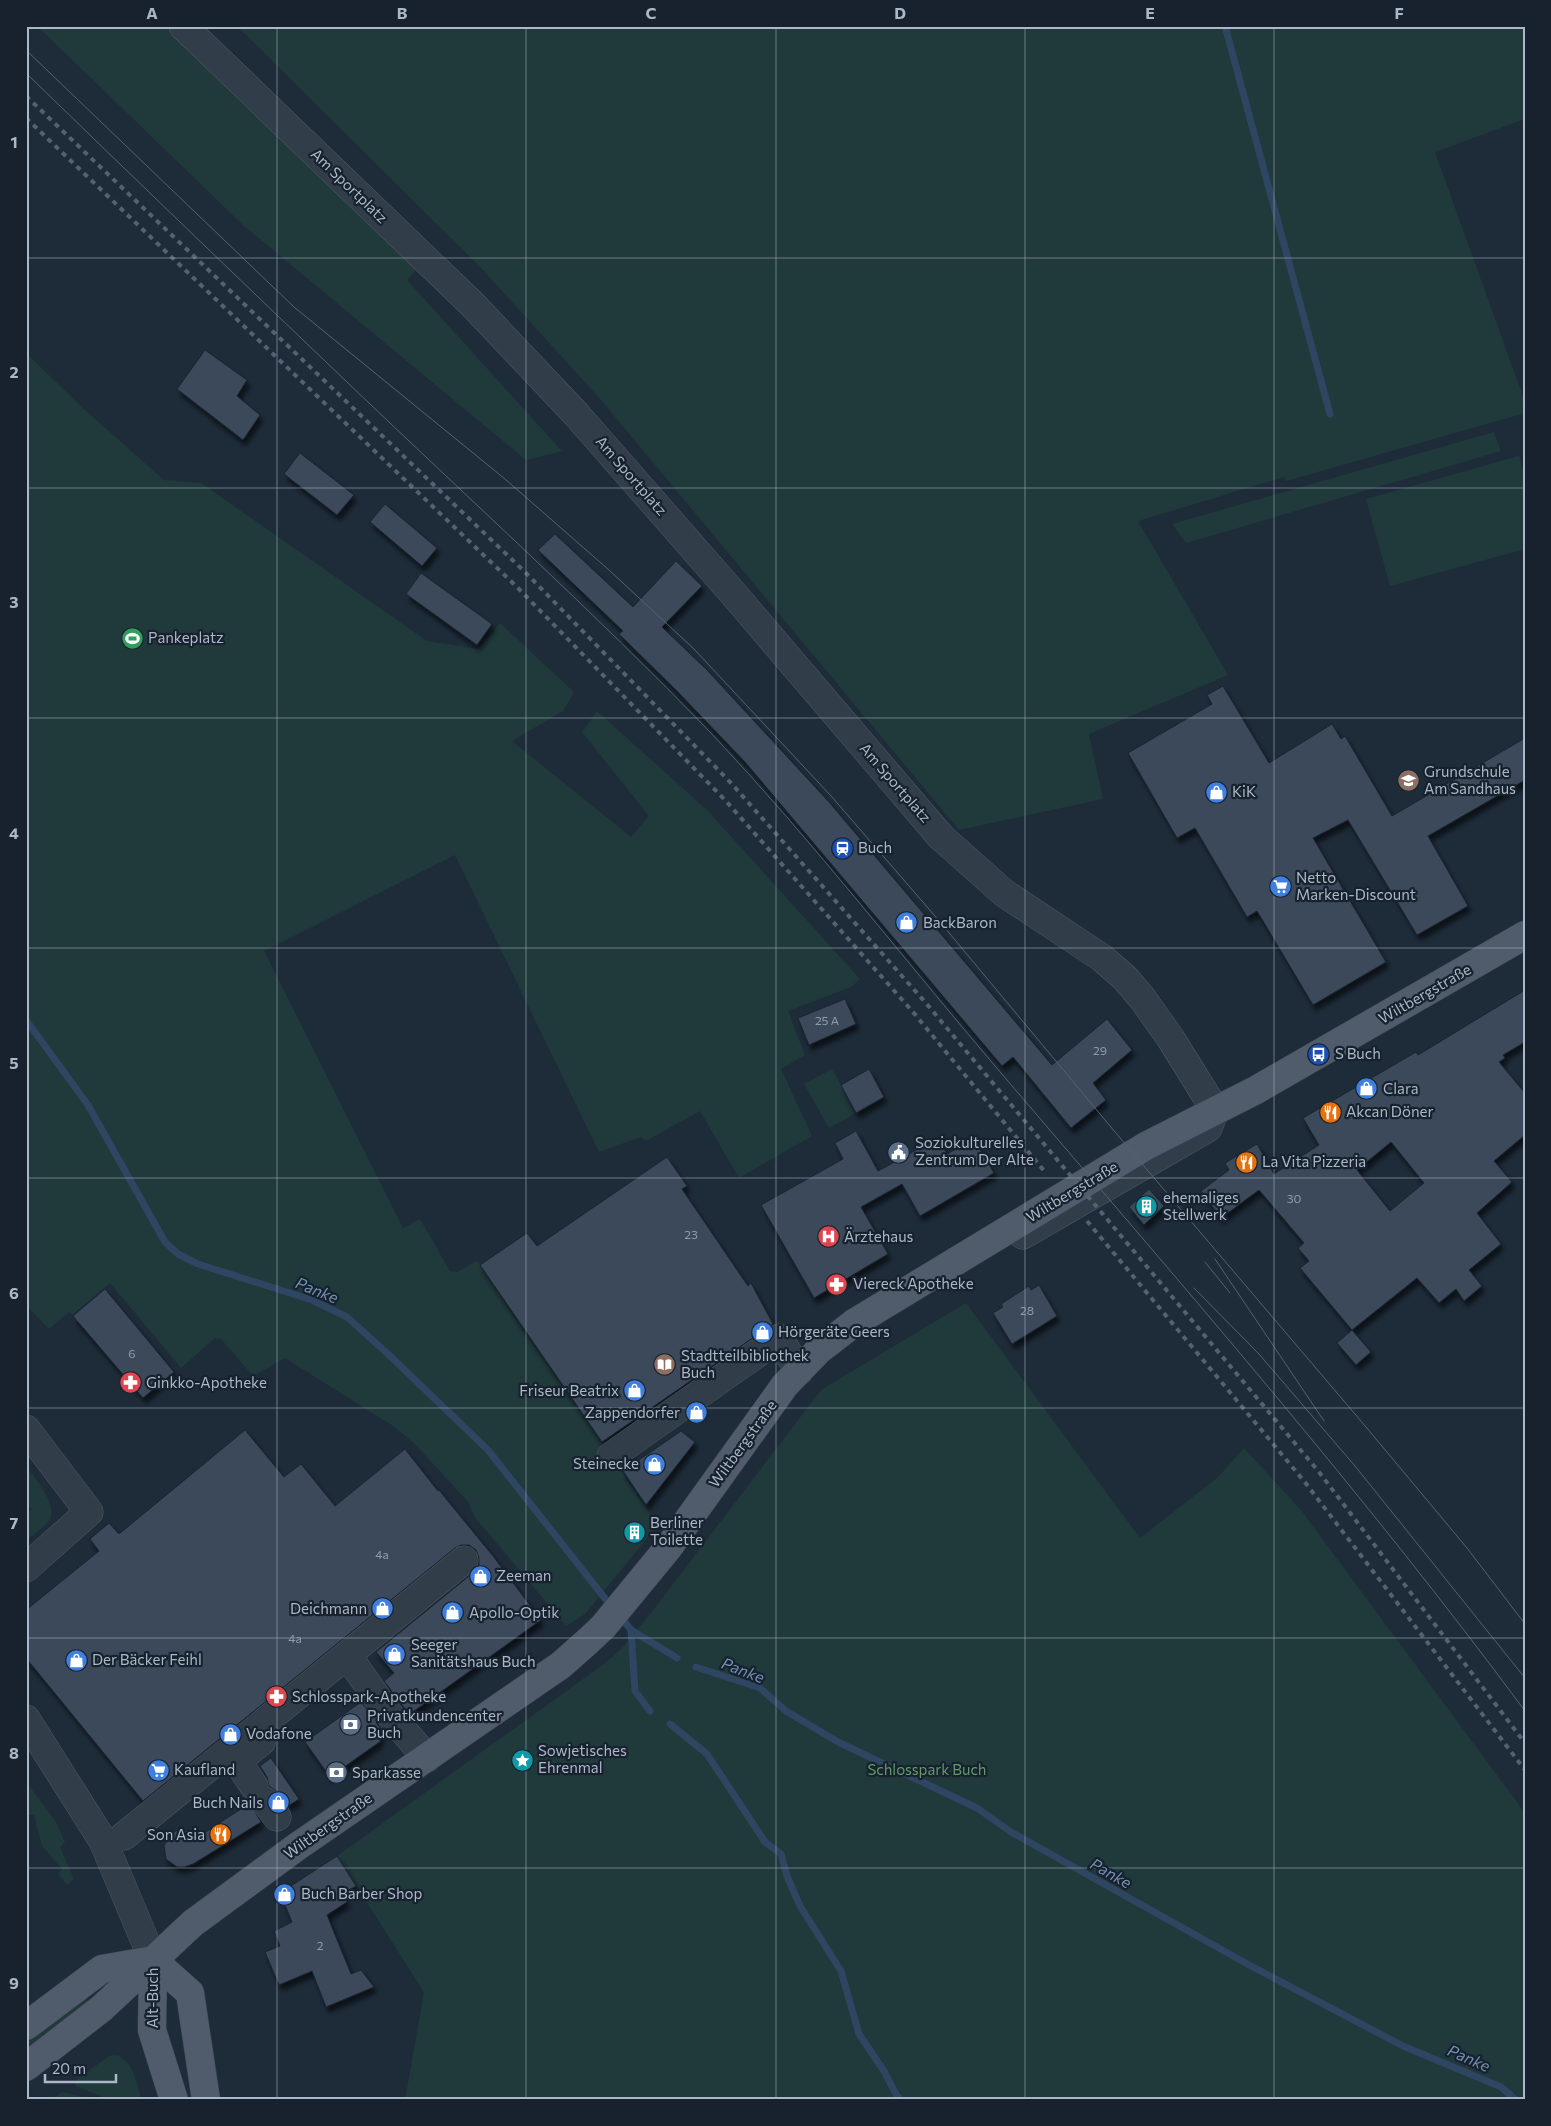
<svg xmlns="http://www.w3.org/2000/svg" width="1551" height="2126" viewBox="0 0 1551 2126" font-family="Commissioner,sans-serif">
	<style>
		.green { fill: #20393b }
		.water { fill: #2e4661 }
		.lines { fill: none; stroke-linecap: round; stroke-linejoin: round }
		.stream { stroke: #2e4661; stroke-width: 7 }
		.building { fill: #3a4a5a; stroke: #1a2431; fill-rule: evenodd; filter: url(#shadow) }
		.minor-casing { stroke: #4d5865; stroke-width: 29 }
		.major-casing { stroke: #3c4654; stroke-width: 29 }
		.minor { stroke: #323d4a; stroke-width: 28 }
		.major { stroke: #505c6b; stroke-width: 28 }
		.tram { stroke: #536272; stroke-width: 1 }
		.rail { stroke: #536272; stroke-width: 4; stroke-dasharray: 5 5; stroke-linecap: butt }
		.grid { fill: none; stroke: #acb8c7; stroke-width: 1; stroke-opacity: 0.55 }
		.labels { text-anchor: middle; stroke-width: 4.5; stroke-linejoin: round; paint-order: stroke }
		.number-label { font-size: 12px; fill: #909cac }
		.street-label { font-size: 15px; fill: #acb8c7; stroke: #18222f }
		.poi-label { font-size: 15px; fill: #acb8c7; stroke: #18222f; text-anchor: start }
		.park-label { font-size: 15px; fill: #629a6b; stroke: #18222f }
		.water-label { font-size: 16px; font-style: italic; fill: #7190b2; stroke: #18222f }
		.neatline { fill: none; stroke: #acb8c7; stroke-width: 2 }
		.grid-label { font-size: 16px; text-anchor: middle; font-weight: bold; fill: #acb8c7 }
	</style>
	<defs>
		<filter id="shadow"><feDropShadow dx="3" dy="5.5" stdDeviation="2.5" flood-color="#0009"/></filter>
	</defs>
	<rect width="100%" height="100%" fill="#1e2c3a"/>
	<!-- green -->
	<g class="green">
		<polygon points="37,26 172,26 419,267 407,280 562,451 526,460 244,226"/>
		<polygon points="237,26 1525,26 1525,119 1435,152 1525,402 1525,413 1286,481 1284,477 1138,521 1228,675 1089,734 1103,799 959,830 601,400 482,269"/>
		<polygon points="26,353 84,409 164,480 201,483 427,641 478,649 500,623 574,692 563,711 512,741 631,837 649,816 582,732 597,711 707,810 860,979 851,987 788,1011 805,1055 781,1069 812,1136 739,1178 700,1111 646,1141 641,1137 599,1152 455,855 264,951 403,1228 420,1219 450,1271 457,1272 477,1261 658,1525 585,1614 566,1626 474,1516 468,1502 415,1444 393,1426 285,1358 253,1376 221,1339 215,1338 181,1368 110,1283 72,1315 69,1312 49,1329 26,1305"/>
		<polygon points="1494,432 1501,451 1186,543 1172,524"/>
		<polygon points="1519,456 1525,478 1525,549 1390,586 1366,499"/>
		<polygon points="832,1069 856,1113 829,1128 804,1084"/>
		<polygon points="966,1303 1140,1538 1217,1478 1244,1448 1301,1510 1525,1813 1525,2100 405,2100 424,1992 337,1856 604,1664 622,1648 654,1609 821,1390"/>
		<path d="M26,1466C35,1478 57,1503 50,1519C46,1527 33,1534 26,1540V1513L31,1510L26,1501Z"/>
		<polygon points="26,1782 56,1822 65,1842 60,1847 74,1879 67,1885 58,1874 62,1869 42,1846 34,1815 28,1815 26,1806"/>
		<polygon points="83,1993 88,2002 26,2049 26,2036"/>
		<path d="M116,2055C134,2061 136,2083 142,2100H111L75,2086L76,2080L109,2056Z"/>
		<polygon points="62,2092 94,2100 51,2100"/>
	</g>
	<!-- water -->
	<polygon class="water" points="890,2083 906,2100 894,2100"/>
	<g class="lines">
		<!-- stream -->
		<g class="stream">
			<polyline points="1225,26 1330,414"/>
			<polyline points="26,1020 88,1105 165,1242 178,1254 198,1264 312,1300 347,1317 388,1354 488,1450 607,1601"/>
			<polyline points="624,1621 631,1630 677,1658"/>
			<polyline points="631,1630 635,1691 650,1711"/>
			<polyline points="696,1667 760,1688 786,1711 838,1742 977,1808 1011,1832 1251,1966 1403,2046 1501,2087 1516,2100"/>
			<polyline points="670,1724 707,1754 765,1842 781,1854 787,1876 800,1906 841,1971 859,2034 884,2071 899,2100"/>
		</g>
	</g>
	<!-- building -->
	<g class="building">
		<polygon points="205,350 247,380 237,396 260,415 243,440 177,389"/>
		<polygon points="300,453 354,495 337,515 284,474"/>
		<polygon points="385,504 437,548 422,566 370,522"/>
		<polygon points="555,534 633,607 676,561 702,586 662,627 707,670 829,802 1052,1065 1107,1019 1132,1050 1093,1083 1106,1100 1071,1128 1013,1057 1002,1066 745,762 677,691 619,634 623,631 538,550"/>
		<polygon points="421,573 492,624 477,645 406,594"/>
		<polygon points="1223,686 1269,763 1332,724 1341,739 1345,736 1392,816 1525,738 1525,780 1428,836 1468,906 1417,935 1348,820 1313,838 1386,962 1313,1005 1257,911 1247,917 1195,828 1177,838 1128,753 1212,704 1207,695"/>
		<path d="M1525,990V1042L1503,1055L1505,1058L1499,1062L1525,1093V1135L1494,1161L1512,1182L1477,1213L1501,1244L1469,1270L1482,1286L1464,1301L1456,1289L1439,1303L1417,1278L1352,1330L1300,1268L1309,1261L1298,1248L1304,1243L1259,1190L1221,1218L1201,1191L1229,1170L1225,1163L1257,1144L1274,1174L1319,1145L1303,1118L1416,1052L1418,1055ZM1391,1142L1424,1183L1390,1211L1357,1170Z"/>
		<polygon points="845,999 856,1024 809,1045 798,1018"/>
		<polygon points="869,1069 884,1097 856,1113 841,1085"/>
		<polygon points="856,1131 878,1171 938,1138 947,1154 974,1139 994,1173 920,1216 902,1184 861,1207 888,1254 814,1298 761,1205 843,1159 835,1143"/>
		<polygon points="667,1157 687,1186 682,1189 748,1286 751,1283 773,1324 602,1442 480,1265 527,1233 537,1246"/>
		<polygon points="1149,1189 1164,1206 1144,1225 1129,1207"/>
		<polygon points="1039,1285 1057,1316 1012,1344 993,1313 1003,1307 1001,1304 1029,1286 1031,1290"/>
		<polygon points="105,1289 174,1372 143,1398 73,1316"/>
		<polygon points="1352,1330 1371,1352 1356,1365 1337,1343"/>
		<polygon points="245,1430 284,1477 301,1464 335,1506 405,1449 438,1491 439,1490 493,1556 541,1620 410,1714 401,1704 393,1699 391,1690 384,1681 394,1673 376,1652 474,1572 479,1565 479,1558 476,1550 469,1545 461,1545 455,1548 143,1801 26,1658 26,1610 99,1551 90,1539 109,1523 119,1534"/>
		<polygon points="681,1431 695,1442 646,1505 623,1471"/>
		<polygon points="361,1702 366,1708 374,1714 377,1724 384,1732 378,1737 381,1741 330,1777 305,1742"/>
		<polygon points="271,1758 299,1799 288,1806 278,1792 269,1786 267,1777 260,1766"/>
		<polygon points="250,1803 261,1822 193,1864 184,1867 177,1867 166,1859 164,1846 171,1833 181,1829 201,1835"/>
		<polygon points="337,1856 356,1886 342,1894 347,1902 327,1915 351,1974 361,1970 374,1987 326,2007 312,1971 279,1985 265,1952 280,1946 274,1931 292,1922 280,1893"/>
	</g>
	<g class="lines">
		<defs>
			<g id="minor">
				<polyline points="183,26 473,305 576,414 731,591 941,837 1004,893 1102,958 1125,978 1142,998 1171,1039 1215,1110 1208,1128 1023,1235"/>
				<polyline points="26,1429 89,1512 26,1568"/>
				<polyline points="611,1456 779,1338 799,1371"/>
				<polyline points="347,1655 378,1699"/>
				<polyline points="389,1714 427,1758"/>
				<polyline points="26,1719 103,1841 153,1960"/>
				<polyline points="254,1786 237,1761 261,1742"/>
				<polyline points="265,1801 277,1817"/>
				<polyline points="124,1836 464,1560"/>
			</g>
			<g id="major">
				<polyline points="153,1960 190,1993 206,2100"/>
				<polyline points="153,1960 152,2030 174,2100"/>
				<polyline points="26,2026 102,1969 153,1960"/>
				<polyline points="26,2067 102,2008 193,1923 298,1846 561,1665 588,1641 603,1627 668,1548 785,1385 819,1350 854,1323 1146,1146 1256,1090 1525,935"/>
			</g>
		</defs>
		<!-- minor casing -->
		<use href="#minor" class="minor-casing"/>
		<!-- major casing -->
		<use href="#major" class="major-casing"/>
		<!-- minor -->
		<use href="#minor" class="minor"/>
		<!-- major -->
		<use href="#major" class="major"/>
		<!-- tram -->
		<g class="tram">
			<polyline points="26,50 294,307 505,479 609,570 694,649 832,797 935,916 1115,1132 1366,1427 1467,1548 1525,1624"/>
			<path d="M26,73C133,177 240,280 348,383C469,499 594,612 710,732C815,843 908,965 1007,1080C1184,1287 1363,1492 1525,1711"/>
			<polyline points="1215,1259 1324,1421"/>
			<polyline points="1205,1262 1230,1293"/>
			<polyline points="1194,1288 1259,1354 1355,1466 1525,1678"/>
		</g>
		<!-- rail -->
		<g class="rail">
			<polyline points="26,96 525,572 731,783 925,1002 1319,1472 1525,1743"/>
			<polyline points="26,118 516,586 725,800 913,1012 1045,1172"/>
			<polyline points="1087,1221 1304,1481 1525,1770"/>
		</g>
	</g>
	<!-- grid -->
	<path class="grid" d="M277,26V2100M526,26V2100M776,26V2100M1025,26V2100M1274,26V2100M26,258H1525M26,488H1525M26,718H1525M26,948H1525M26,1178H1525M26,1408H1525M26,1638H1525M26,1868H1525"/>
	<!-- icons -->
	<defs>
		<symbol id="stadium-disc" viewBox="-11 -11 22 22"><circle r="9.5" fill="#2e9e5b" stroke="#18222f"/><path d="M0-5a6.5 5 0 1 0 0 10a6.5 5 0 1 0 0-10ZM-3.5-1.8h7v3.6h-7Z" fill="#fff"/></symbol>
		<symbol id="school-disc" viewBox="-11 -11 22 22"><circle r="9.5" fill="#8d6e63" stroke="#18222f"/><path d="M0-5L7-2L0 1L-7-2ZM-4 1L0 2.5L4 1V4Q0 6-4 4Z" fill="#fff"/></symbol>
		<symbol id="shop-disc" viewBox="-11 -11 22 22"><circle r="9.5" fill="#3f7fe0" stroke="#18222f"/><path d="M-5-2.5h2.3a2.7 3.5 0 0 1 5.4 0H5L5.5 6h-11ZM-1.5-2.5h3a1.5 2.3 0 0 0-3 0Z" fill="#fff"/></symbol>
		<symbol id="station-disc" viewBox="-11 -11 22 22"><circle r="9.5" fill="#1a4fb4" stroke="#18222f"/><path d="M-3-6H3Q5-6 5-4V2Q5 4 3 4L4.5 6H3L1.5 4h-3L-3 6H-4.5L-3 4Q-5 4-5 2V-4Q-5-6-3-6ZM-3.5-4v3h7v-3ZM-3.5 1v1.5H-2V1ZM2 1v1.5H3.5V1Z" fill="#fff"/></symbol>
		<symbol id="supermarket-disc" viewBox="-11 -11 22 22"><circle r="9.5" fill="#3f7fe0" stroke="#18222f"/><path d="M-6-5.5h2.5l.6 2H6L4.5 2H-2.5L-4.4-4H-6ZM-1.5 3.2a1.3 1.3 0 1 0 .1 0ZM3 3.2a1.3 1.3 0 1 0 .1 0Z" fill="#fff"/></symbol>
		<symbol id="bus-disc" viewBox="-11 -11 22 22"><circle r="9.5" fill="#1a4fb4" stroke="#18222f"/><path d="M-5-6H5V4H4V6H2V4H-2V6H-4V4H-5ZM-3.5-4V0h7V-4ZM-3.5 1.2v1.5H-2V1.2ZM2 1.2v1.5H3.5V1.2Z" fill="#fff"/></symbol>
		<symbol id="restaurant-disc" viewBox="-11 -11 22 22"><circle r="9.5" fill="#e8710a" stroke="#18222f"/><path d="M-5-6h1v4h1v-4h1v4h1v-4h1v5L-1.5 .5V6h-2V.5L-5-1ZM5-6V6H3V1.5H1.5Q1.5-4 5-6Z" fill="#fff"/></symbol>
		<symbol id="civic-disc" viewBox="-11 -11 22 22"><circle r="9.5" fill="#5c6f8a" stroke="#18222f"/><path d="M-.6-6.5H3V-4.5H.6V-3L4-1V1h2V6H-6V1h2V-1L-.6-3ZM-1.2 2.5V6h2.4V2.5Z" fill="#fff"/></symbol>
		<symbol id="building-disc" viewBox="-11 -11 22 22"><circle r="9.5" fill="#0f9aa8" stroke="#18222f"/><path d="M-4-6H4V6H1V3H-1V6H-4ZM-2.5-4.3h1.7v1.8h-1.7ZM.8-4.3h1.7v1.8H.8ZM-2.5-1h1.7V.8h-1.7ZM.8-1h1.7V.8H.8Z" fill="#fff"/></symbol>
		<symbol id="hospital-disc" viewBox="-11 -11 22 22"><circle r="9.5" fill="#e0444e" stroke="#18222f"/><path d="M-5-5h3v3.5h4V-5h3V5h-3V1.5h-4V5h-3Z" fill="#fff"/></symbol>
		<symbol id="pharmacy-disc" viewBox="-11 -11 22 22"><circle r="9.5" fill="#e0444e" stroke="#18222f"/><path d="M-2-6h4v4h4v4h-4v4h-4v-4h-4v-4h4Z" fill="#fff"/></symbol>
		<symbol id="library-disc" viewBox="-11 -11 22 22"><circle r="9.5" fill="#8d6e63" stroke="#18222f"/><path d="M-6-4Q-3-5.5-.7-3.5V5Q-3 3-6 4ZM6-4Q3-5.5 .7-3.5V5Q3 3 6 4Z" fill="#fff"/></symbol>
		<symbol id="bank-disc" viewBox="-11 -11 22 22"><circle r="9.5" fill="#5c6f8a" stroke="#18222f"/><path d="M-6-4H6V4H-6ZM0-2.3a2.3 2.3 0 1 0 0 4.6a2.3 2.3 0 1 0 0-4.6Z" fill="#fff"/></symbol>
		<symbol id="sight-disc" viewBox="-11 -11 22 22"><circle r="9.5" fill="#0f9aa8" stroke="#18222f"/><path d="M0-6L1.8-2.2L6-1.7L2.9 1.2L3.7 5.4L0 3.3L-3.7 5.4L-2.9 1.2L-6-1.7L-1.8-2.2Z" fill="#fff"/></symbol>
	</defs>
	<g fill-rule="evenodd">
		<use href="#stadium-disc" x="120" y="626" width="25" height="25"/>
		<use href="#school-disc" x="1396" y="768" width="25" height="25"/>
		<use href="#shop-disc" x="1204" y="780" width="25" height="25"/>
		<use href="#station-disc" x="830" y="836" width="25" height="25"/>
		<use href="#supermarket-disc" x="1268" y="874" width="25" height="25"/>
		<use href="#shop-disc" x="894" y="910" width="25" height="25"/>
		<use href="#bus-disc" x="1306" y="1042" width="25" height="25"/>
		<use href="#shop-disc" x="1354" y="1076" width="25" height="25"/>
		<use href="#restaurant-disc" x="1318" y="1100" width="25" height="25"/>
		<use href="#civic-disc" x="886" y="1140" width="25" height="25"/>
		<use href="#restaurant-disc" x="1234" y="1150" width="25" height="25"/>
		<use href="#building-disc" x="1134" y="1194" width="25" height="25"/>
		<use href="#hospital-disc" x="816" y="1224" width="25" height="25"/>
		<use href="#pharmacy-disc" x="824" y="1272" width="25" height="25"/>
		<use href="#shop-disc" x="750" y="1320" width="25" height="25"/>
		<use href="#library-disc" x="652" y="1352" width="25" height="25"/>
		<use href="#pharmacy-disc" x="118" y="1370" width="25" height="25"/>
		<use href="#shop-disc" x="622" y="1378" width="25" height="25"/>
		<use href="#shop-disc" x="684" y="1400" width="25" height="25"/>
		<use href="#shop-disc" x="642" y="1452" width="25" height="25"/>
		<use href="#building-disc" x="622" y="1520" width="25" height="25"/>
		<use href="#shop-disc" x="468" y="1564" width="25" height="25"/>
		<use href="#shop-disc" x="370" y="1596" width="25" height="25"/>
		<use href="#shop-disc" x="440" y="1600" width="25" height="25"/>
		<use href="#shop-disc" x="382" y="1642" width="25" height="25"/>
		<use href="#shop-disc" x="64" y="1648" width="25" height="25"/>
		<use href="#pharmacy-disc" x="264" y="1684" width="25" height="25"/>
		<use href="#bank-disc" x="338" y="1712" width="25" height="25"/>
		<use href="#shop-disc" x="218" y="1722" width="25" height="25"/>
		<use href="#sight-disc" x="510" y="1748" width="25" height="25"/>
		<use href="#supermarket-disc" x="146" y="1758" width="25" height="25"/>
		<use href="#bank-disc" x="324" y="1760" width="25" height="25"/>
		<use href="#shop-disc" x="266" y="1790" width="25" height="25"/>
		<use href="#restaurant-disc" x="208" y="1822" width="25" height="25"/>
		<use href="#shop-disc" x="272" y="1882" width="25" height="25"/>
	</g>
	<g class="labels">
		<!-- number labels -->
		<g class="number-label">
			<text x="827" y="1025">25 A</text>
			<text x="1100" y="1055">29</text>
			<text x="1294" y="1203">30</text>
			<text x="691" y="1239">23</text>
			<text x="1027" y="1315">28</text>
			<text x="132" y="1358">6</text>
			<text x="382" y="1559">4a</text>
			<text x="295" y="1643">4a</text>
			<text x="320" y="1950">2</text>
		</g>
		<!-- street labels -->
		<g class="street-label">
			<text transform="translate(349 186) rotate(44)" y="5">Am Sportplatz</text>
			<text transform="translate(631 476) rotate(49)" y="5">Am Sportplatz</text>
			<text transform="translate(895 783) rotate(49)" y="5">Am Sportplatz</text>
			<text transform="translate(1425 994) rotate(-30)" y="5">Wiltbergstraße</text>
			<text transform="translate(1072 1192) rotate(-31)" y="5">Wiltbergstraße</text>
			<text transform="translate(743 1444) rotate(-54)" y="5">Wiltbergstraße</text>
			<text transform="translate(328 1826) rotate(-35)" y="5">Wiltbergstraße</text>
			<text transform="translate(153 1998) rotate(-90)" y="5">Alt-Buch</text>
		</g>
		<!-- poi labels -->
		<g class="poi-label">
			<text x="148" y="643">Pankeplatz</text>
			<text x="1424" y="777">Grundschule<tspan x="1424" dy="17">Am Sandhaus</tspan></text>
			<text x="1232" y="797">KiK</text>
			<text x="858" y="853">Buch</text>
			<text x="1296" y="883">Netto<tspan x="1296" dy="17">Marken-Discount</tspan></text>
			<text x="923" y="928">BackBaron</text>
			<text x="1335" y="1059">S Buch</text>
			<text x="1383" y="1094">Clara</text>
			<text x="1346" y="1117">Akcan Döner</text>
			<text x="915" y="1148">Soziokulturelles<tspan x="915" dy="17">Zentrum Der Alte</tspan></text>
			<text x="1262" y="1167">La Vita Pizzeria</text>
			<text x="1163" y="1203">ehemaliges<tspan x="1163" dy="17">Stellwerk</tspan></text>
			<text x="844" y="1242">Ärztehaus</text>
			<text x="853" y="1289">Viereck Apotheke</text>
			<text x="778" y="1337">Hörgeräte Geers</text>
			<text x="681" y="1361">Stadtteilbibliothek<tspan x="681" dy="17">Buch</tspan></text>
			<text x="146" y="1388">Ginkko-Apotheke</text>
			<text x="619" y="1396" text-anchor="end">Friseur Beatrix</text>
			<text x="680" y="1418" text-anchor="end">Zappendorfer</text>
			<text x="639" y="1469" text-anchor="end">Steinecke</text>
			<text x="650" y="1528">Berliner<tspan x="650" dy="17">Toilette</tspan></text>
			<text x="496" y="1581">Zeeman</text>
			<text x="367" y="1614" text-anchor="end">Deichmann</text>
			<text x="469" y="1618">Apollo-Optik</text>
			<text x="411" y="1650">Seeger<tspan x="411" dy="17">Sanitätshaus Buch</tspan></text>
			<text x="92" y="1665">Der Bäcker Feihl</text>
			<text x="292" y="1702">Schlosspark-Apotheke</text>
			<text x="367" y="1721">Privatkundencenter<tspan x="367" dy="17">Buch</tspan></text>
			<text x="246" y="1739">Vodafone</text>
			<text x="538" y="1756">Sowjetisches<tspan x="538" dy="17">Ehrenmal</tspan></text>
			<text x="174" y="1775">Kaufland</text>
			<text x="352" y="1778">Sparkasse</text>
			<text x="263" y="1808" text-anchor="end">Buch Nails</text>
			<text x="205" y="1840" text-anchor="end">Son Asia</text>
			<text x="301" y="1899">Buch Barber Shop</text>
		</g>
		<!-- park labels -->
		<g class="park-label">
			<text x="927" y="1775">Schlosspark Buch</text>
		</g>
		<!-- water labels -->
		<g class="water-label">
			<text transform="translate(317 1290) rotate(22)" y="6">Panke</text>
			<text transform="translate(743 1670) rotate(21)" y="6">Panke</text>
			<text transform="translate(1111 1873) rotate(29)" y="6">Panke</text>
			<text transform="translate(1469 2058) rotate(23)" y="6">Panke</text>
		</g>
	</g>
	<!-- border -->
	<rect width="1551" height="2126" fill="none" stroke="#18222f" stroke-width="55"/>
	<!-- scale -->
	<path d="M45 2074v8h71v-8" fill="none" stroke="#acb8c7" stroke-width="2.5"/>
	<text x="52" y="2074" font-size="15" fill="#acb8c7" stroke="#18222f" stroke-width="4" paint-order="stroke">20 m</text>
	<rect x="28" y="28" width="1496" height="2070" class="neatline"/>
	<g class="grid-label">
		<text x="152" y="19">A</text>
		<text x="402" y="19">B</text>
		<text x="651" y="19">C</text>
		<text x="900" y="19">D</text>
		<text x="1150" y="19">E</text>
		<text x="1399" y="19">F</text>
		<text x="14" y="148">1</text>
		<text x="14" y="378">2</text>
		<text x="14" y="608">3</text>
		<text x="14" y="839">4</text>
		<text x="14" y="1069">5</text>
		<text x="14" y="1299">6</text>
		<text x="14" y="1529">7</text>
		<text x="14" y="1759">8</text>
		<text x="14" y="1989">9</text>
	</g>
</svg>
